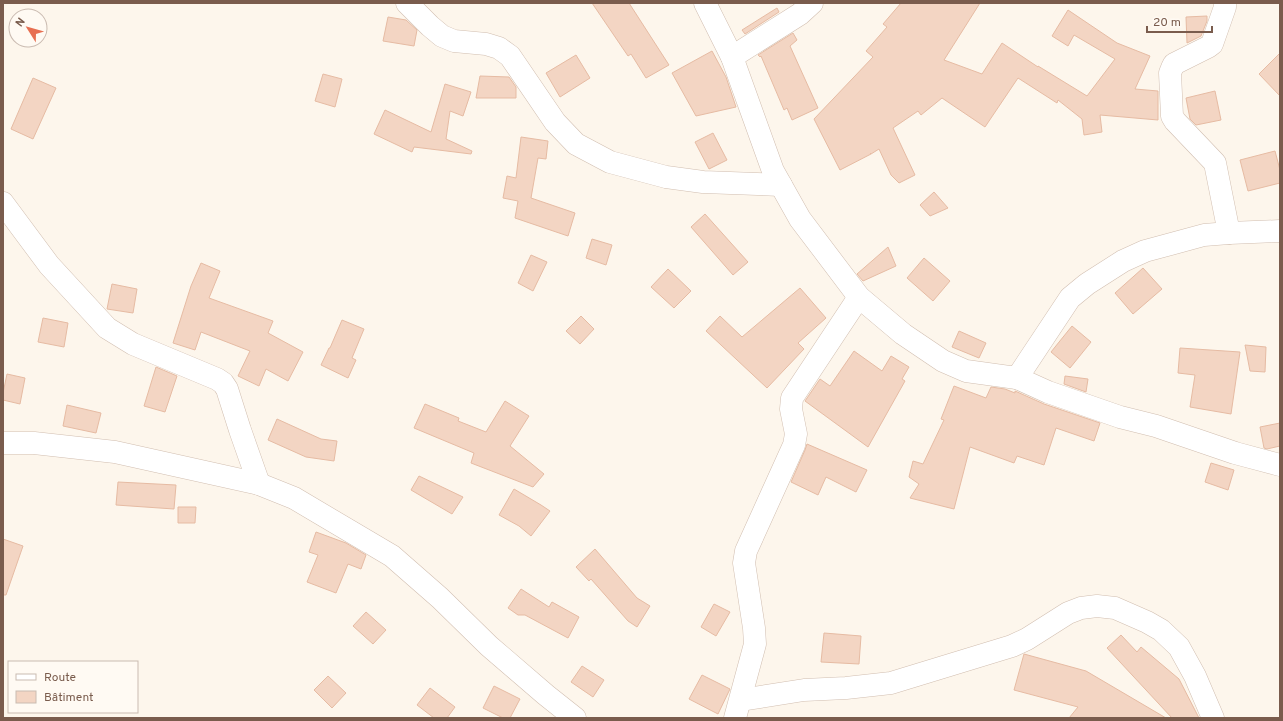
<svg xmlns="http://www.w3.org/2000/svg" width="1283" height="721" viewBox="0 0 1283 721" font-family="Overpass,sans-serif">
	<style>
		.building { fill: #f3d5c3; stroke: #e6bba3 }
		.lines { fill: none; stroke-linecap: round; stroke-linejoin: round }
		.minor-casing { stroke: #d1beb0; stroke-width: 23 }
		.minor { stroke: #fff; stroke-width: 22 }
	</style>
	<rect width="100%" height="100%" fill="#fdf6ec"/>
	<!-- building -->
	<g class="building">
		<polygon points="592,3 629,3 669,65 646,78 631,54 628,56"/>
		<polygon points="901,3 980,3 944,60 982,74 1002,43 1038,67 1038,66 1087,96 1115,59 1074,35 1068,46 1052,36 1068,10 1117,43 1150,56 1135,89 1158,91 1158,120 1100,115 1102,132 1084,135 1082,119 1058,100 1057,103 1018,78 985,127 942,98 921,115 918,111 893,128 915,175 899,183 891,175 879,149 871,154 870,153 871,154 840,170 814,119 873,57 866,51 887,27 883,24"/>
		<polygon points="777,8 779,12 745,34 742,30"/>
		<polygon points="1207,16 1207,21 1201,36 1187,43 1186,17"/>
		<polygon points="388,17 406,20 417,30 414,46 383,41"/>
		<polygon points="793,33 797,40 790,46 818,108 792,120 787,108 784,110 761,56 760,57 758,55"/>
		<polygon points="712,51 726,77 736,107 696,116 672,73"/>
		<polygon points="1280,53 1280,96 1259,74"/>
		<polygon points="576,55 590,78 560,97 546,73"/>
		<polygon points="323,74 342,79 335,107 315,101"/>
		<polygon points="480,76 509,77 516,87 516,98 476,98"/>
		<polygon points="33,78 56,88 33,139 11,129"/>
		<polygon points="445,84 471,92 463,116 450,111 446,139 472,151 471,154 414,147 412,152 374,134 385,110 431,132"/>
		<polygon points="1215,91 1221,120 1196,125 1190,119 1186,98"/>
		<polygon points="713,133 727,160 709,169 695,142"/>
		<polygon points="521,137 548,141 546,159 538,158 531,198 575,213 568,236 515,218 518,201 503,198 507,176 516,178"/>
		<polygon points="1275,151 1280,170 1280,183 1248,191 1240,160"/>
		<polygon points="934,192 948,208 930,216 920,205"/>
		<polygon points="705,214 748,262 733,275 691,227"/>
		<polygon points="592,239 612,245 606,265 586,258"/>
		<polygon points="888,247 896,266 863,281 857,274"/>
		<polygon points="531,255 547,262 533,291 518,283"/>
		<polygon points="924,258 950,281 933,301 907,278"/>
		<polygon points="201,263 220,271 209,298 273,321 268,333 303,352 288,381 266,369 259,386 238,376 250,351 201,332 195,350 173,343 191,286"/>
		<polygon points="1143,268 1162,289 1133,314 1115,293"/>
		<polygon points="668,269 691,291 674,308 651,287"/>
		<polygon points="112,284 137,289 133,313 107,309"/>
		<polygon points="800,288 826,318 798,343 804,349 767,388 706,331 720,316 742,337"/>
		<polygon points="581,316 594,329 580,344 566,331"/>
		<polygon points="43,318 68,323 64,347 38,342"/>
		<polygon points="342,320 364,329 352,358 356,360 348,378 321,365 329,348 330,348"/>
		<polygon points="1072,326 1091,342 1070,368 1051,352"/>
		<polygon points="959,331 986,343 979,358 952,347"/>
		<polygon points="1245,345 1266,347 1265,372 1250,371"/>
		<polygon points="1180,348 1240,352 1231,414 1190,407 1195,375 1178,373"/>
		<polygon points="854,351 882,371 891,356 909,367 902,379 905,381 868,447 805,401 820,379 830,386"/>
		<polygon points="156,367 177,376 165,412 144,406"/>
		<polygon points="7,374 25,378 20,404 3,400 3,393"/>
		<polygon points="1065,376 1088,379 1086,392 1064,384"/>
		<polygon points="954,386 986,398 991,387 1005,389 1015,393 1015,391 1044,404 1100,423 1094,441 1056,428 1044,465 1017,456 1014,463 970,447 954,509 910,498 919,484 909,477 913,461 923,464 944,420 941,419"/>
		<polygon points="505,401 529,416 510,446 544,474 533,487 471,463 474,453 414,428 425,404 459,418 458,421 486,432"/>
		<polygon points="67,405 101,413 96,433 63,426"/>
		<polygon points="277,419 321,439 337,441 334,461 306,457 268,440"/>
		<polygon points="1280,423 1280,446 1267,449 1264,448 1260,427"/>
		<polygon points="807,444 867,470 856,492 826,477 818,495 791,482 805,450"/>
		<polygon points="1211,463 1234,470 1228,490 1205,482"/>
		<polygon points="419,476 463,497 452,514 411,490"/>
		<polygon points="118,482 176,485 174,509 116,505"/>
		<polygon points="514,489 541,505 550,511 531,536 519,526 499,515"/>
		<polygon points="178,507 196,507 195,523 178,523"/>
		<polygon points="316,532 346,543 366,555 361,569 348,564 336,593 307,582 318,555 309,552"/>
		<polygon points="3,539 23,546 6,595 3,595"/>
		<polygon points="595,549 637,598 650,606 637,627 628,621 591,579 589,581 576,567"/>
		<polygon points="521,589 549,607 552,602 579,617 568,638 525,615 518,615 508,608"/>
		<polygon points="714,604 730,612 716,636 701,627"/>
		<polygon points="366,612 386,630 373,644 353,626"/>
		<polygon points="824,633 861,636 859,664 821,662"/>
		<polygon points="1121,635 1137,652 1141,647 1179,679 1199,718 1172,718 1107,648"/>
		<polygon points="1024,654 1086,671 1166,718 1069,718 1078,707 1014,690"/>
		<polygon points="582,666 604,680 593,697 571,682"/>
		<polygon points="702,675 730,689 718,714 689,699"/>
		<polygon points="328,676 346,693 332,708 314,690"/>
		<polygon points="494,686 520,699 510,718 503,718 483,708"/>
		<polygon points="430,688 455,707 447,718 434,718 417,705"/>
	</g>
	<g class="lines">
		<defs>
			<g id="minor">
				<polyline points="407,3 430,26 442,36 454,41 486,44 499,48 510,56 555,122 576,144 610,162 666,177 703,182 781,185"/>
				<polyline points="705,3 732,57 773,171 800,219 859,297 903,334 943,361 966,371 1017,378 1070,298 1087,284 1123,261 1145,251 1204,235 1229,233 1280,231"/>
				<polyline points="1225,3 1225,7 1212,44 1208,47 1174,64 1172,68 1170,73 1172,116 1175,121 1215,163 1229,233"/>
				<polyline points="732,57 800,14 812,3"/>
				<polyline points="3,203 49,265 107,328 133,344 217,379 223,383 227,389 240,430 259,484"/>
				<polyline points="1017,378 1048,392 1120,417 1156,426 1235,453 1280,465"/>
				<polyline points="3,443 34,443 115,452 259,484 294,498 392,556 440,598 489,646 546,695 575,718"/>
				<polyline points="741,700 804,690 846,688 891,683 904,679 1012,646 1027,639 1068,613 1081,608 1097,606 1115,608 1147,622 1161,630 1179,647 1195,676 1213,718"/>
				<polyline points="735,718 755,644 754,628 744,563 746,551 794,445 796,434 791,409 792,398 859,297"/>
			</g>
		</defs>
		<!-- minor casing -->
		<use href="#minor" class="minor-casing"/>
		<!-- minor -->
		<use href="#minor" class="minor"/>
	</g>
	<!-- border -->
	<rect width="1283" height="721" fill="none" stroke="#7a5c4d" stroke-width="8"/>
	<!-- legend -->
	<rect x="8" y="661" width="130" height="52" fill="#fffaf3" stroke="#cabbb1"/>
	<rect x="16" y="674" width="20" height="6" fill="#ffffff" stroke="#cabbb1"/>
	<text x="44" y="681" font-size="12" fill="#7a5c4d">Route</text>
	<rect x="16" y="691" width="20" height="12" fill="#f3d5c3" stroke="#cabbb1"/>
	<text x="44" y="701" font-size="12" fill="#7a5c4d">Bâtiment</text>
	<!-- north arrow -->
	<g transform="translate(28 28) rotate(307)"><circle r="19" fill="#fffaf3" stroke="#cabbb1"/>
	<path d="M0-3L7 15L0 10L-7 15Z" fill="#e76f51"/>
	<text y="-6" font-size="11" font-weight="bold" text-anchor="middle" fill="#7a5c4d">N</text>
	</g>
	<!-- scale -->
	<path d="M1147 26v6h65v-6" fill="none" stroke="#7a5c4d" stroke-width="2"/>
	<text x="1153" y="26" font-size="12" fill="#7a5c4d" stroke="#fffaf3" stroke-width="3" paint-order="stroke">20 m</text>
</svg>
